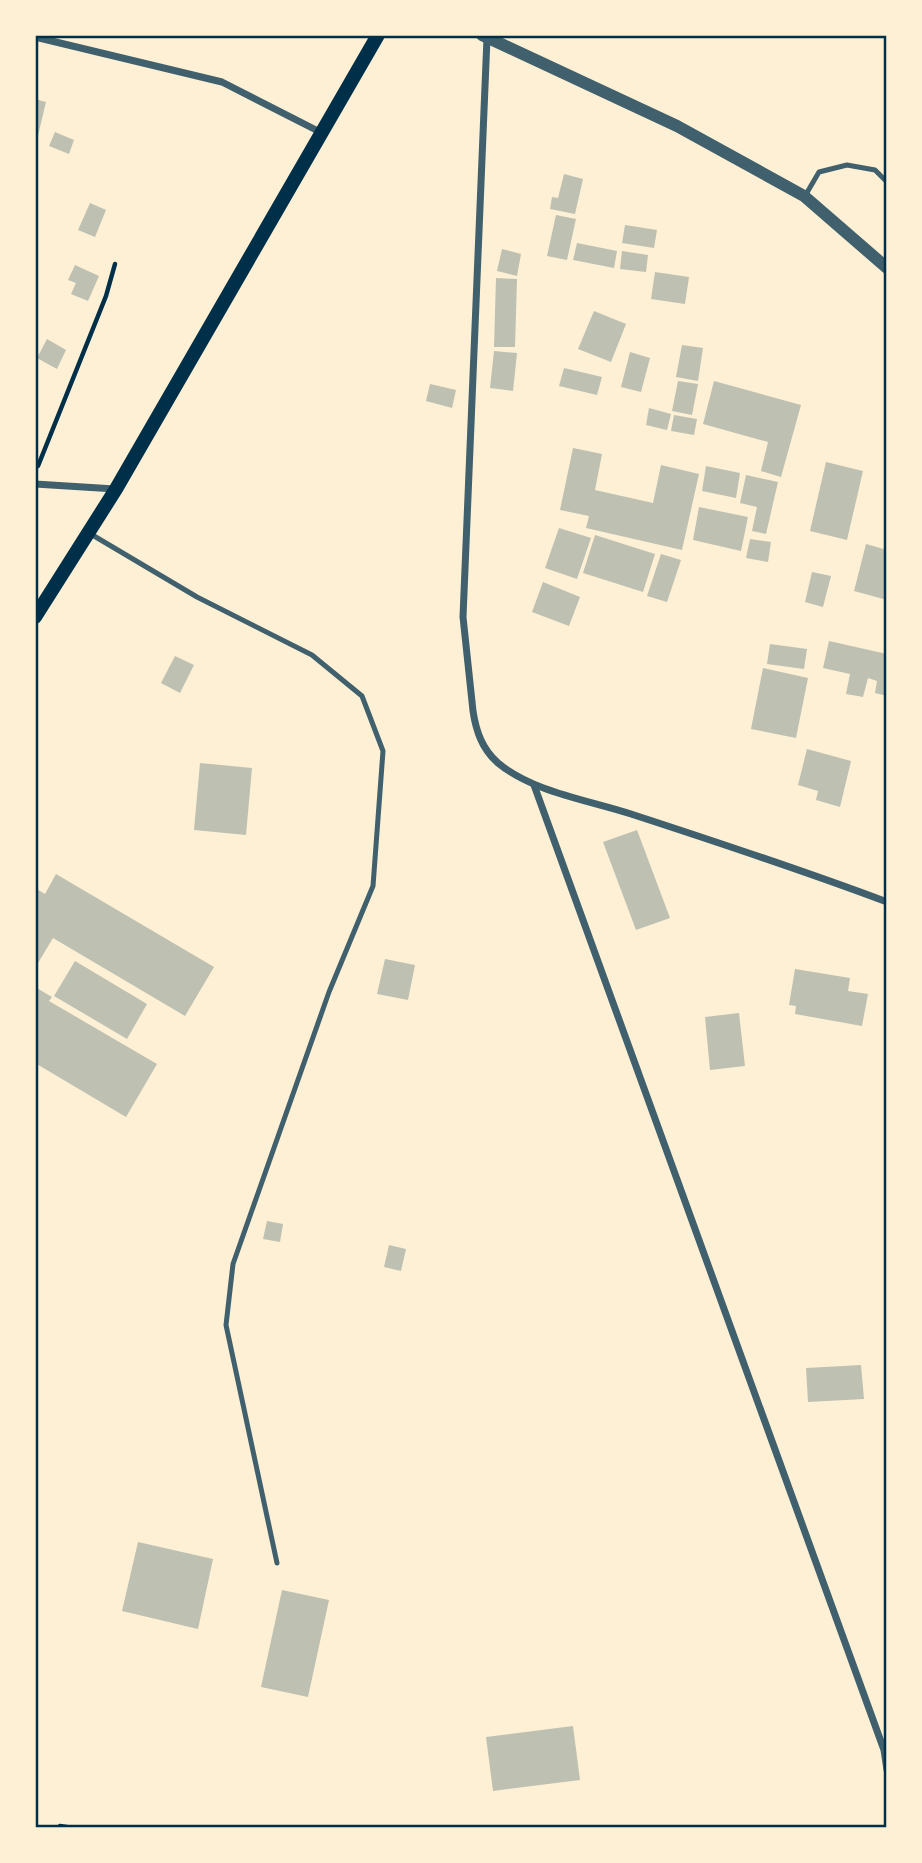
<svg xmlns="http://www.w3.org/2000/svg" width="922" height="1863" viewBox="0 0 922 1863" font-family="'Sofia Sans Condensed',sans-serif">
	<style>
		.building { fill: #bec0b2 }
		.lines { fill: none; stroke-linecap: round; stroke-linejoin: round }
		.path { stroke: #003049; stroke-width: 4.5 }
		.service { stroke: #3f606c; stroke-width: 5 }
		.minor { stroke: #3f606c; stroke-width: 7 }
		.tertiary { stroke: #3f606c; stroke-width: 12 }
		.secondary { stroke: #003049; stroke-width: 14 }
		.neatline { fill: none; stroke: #003049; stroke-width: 2.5 }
	</style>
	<rect width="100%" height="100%" fill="#fdf0d5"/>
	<!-- building -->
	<g class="building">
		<polygon points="35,99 46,102 36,144 35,144"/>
		<polygon points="55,132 74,140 69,154 49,146"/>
		<polygon points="564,174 583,179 575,214 550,209 552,197 558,198"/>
		<polygon points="90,203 106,210 95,237 78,230"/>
		<polygon points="556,215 576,219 567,260 547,256"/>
		<polygon points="625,225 657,230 654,248 622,243"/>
		<polygon points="577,243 617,251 614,268 573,260"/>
		<polygon points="502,249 521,254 517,276 497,271"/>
		<polygon points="622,251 648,255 646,272 620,269"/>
		<polygon points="75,265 99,276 88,301 71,294 76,283 68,280"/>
		<polygon points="655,272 689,277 685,304 651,299"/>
		<polygon points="496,278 517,279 515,347 494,347"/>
		<polygon points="594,311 626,324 611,362 578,349"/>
		<polygon points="47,339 66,350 57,369 37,358"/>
		<polygon points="682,345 703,348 698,381 676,377"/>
		<polygon points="494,351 517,353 513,391 490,388"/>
		<polygon points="630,352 650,358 641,392 621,387"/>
		<polygon points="564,368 602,377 597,395 559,386"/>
		<polygon points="678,381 698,384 692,415 672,411"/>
		<polygon points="714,381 801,405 781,477 761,471 768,442 703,424"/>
		<polygon points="430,384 456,390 452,408 426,401"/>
		<polygon points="649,408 671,414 667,430 646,425"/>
		<polygon points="674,415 697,419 694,435 671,431"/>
		<polygon points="573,448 602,454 595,490 653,503 661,465 699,474 682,550 586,528 589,516 560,510"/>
		<polygon points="826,462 863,471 847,540 810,531"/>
		<polygon points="706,466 740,473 736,498 702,491"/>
		<polygon points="746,475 778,482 766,534 752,531 757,507 740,503"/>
		<polygon points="699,507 748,517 741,551 693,540"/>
		<polygon points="559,528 591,538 577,579 545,568"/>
		<polygon points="595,535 655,554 643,592 583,573"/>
		<polygon points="750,539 771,542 768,562 746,558"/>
		<polygon points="866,544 887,550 887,600 854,591"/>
		<polygon points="661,554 681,560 667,602 647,596"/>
		<polygon points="812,572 831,576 823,607 805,602"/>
		<polygon points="543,582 580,597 569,626 532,612"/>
		<polygon points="829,641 887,654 887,696 875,693 877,681 868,678 863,697 846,694 850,674 823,668"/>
		<polygon points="770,644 807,649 804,669 767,664"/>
		<polygon points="175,656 194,665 180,693 161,683"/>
		<polygon points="763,668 808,678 796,738 751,729"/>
		<polygon points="807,749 851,761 840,807 816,800 818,791 798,785"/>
		<polygon points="200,763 252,768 246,835 194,830"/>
		<polygon points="637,830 670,918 636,930 603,842"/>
		<polygon points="56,874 214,967 185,1016 53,938 35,968 35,888 45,894"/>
		<polygon points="385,959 415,965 408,1000 377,994"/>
		<polygon points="75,961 147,1004 127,1039 54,996"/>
		<polygon points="795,969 850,978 848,991 868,994 862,1026 795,1014 796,1006 789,1005"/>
		<polygon points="35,987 52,997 49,1001 157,1064 126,1117 35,1063"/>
		<polygon points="739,1013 745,1066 710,1070 705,1017"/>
		<polygon points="267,1221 283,1224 280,1242 263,1239"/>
		<polygon points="389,1245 406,1249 401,1271 384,1267"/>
		<polygon points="861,1365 864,1399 808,1402 806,1368"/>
		<polygon points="138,1542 213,1559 198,1629 122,1611"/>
		<polygon points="282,1590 329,1600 308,1697 261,1687"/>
		<polygon points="573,1726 580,1780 493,1791 486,1737"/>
	</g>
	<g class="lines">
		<!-- path -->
		<g class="path">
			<polyline points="38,466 106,296 115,264"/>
			<polyline points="60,1826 73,1828"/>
		</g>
		<!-- service -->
		<g class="service">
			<polyline points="805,196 819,172 847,165 875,170 887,182"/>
			<polyline points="89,533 197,597 312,655 362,696 383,751 373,886 329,992 233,1264 226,1325 277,1563"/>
		</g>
		<!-- minor -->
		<g class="minor">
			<polyline points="35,37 222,82 322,133"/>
			<path d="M487,38L463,617L473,711C476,731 482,749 498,763C533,792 588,800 631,814C717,842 802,870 887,902"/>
			<polyline points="35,484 115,489"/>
			<polyline points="534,785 884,1750 887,1770"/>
		</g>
		<!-- tertiary -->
		<polyline class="tertiary" points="482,35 677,126 804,196 887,268"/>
		<!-- secondary -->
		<polyline class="secondary" points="35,617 116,489 378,35"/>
	</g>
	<!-- border -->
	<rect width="922" height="1863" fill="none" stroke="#fdf0d5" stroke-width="74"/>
	<rect x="37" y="37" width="848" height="1789" class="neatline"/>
</svg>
